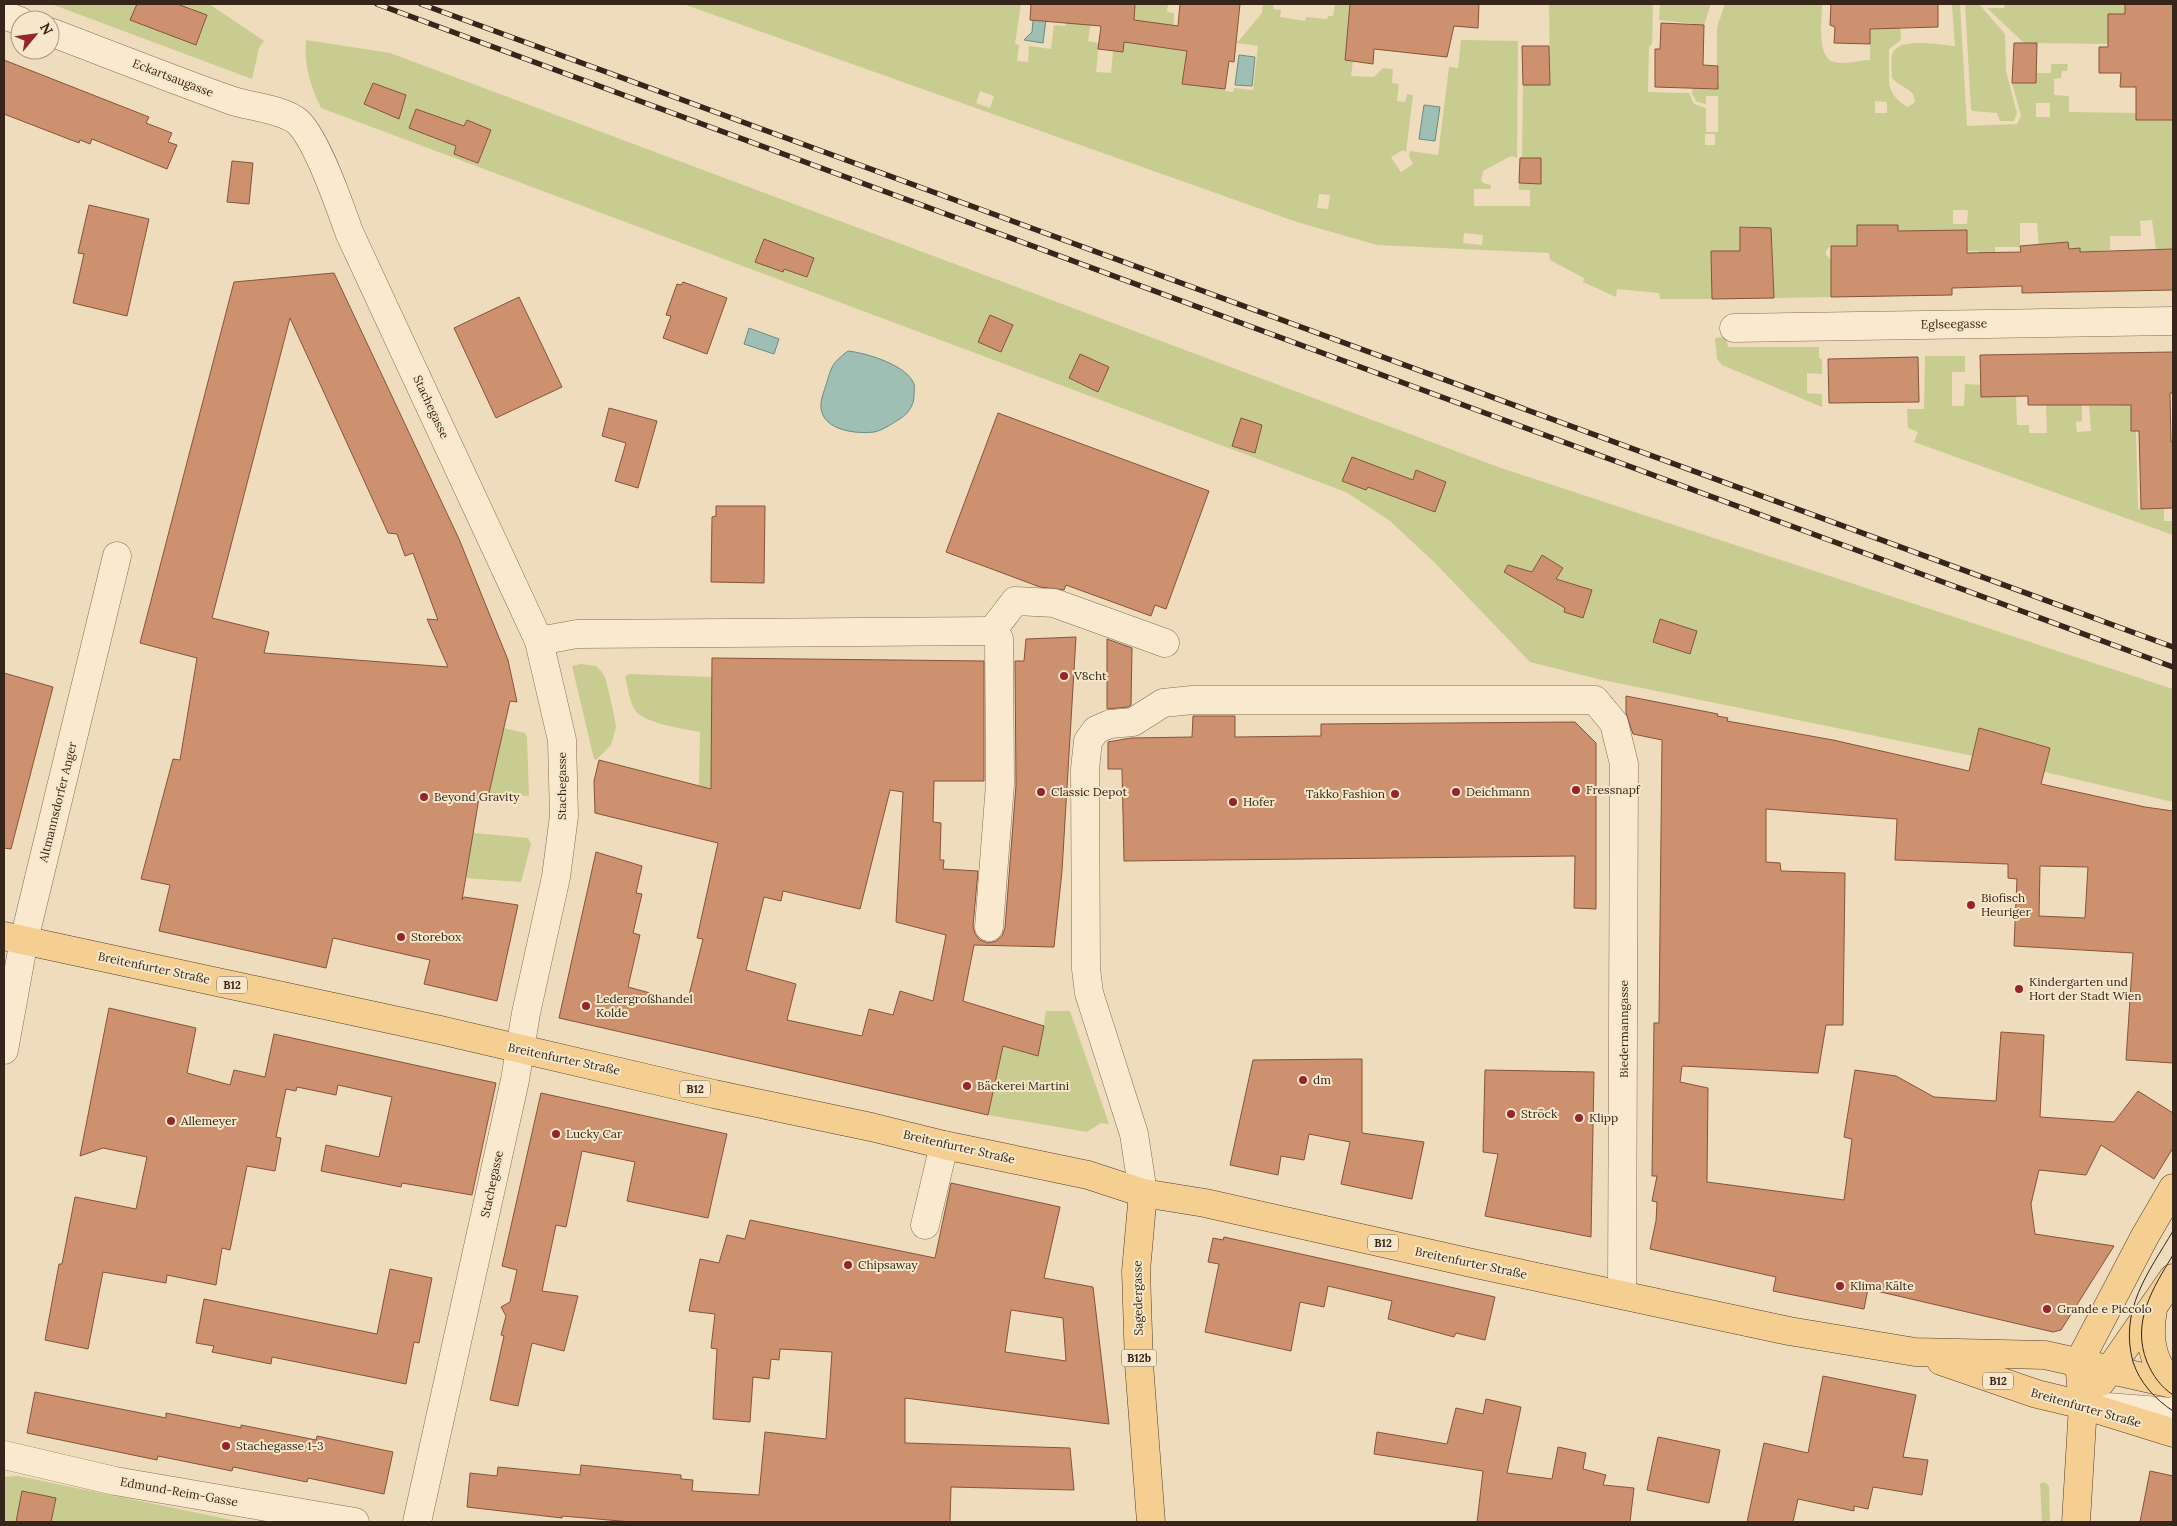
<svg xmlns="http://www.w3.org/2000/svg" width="2177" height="1526" viewBox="0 0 2177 1526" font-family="Lora,serif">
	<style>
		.green { fill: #c9cc90; fill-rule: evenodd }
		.water { fill: #a0bfb4; stroke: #688c81 }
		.building { fill: #ce9170; stroke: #85533b; fill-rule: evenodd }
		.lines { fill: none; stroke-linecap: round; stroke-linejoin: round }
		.minor-casing { stroke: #866c55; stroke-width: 29 }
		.major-casing { stroke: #533a2a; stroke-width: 29 }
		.minor { stroke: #f9eacf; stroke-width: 28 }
		.major { stroke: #f4cf91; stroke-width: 28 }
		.tram { stroke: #35251a; stroke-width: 1 }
		.rail-casing { stroke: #35251a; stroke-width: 5.5 }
		.rail { stroke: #f6e7cb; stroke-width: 4; stroke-dasharray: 11; stroke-linecap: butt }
		.poi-dot { fill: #96242c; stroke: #f6e7cb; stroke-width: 2 }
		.labels { text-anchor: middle; stroke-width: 4; stroke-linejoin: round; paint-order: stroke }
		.shield { fill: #f6e7cb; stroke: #6f5f4f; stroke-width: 1 }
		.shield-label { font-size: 11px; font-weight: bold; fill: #35251a }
		.street-label { font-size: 12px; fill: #35251a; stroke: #f6e7cb }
		.poi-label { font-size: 12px; fill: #35251a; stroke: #f6e7cb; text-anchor: start }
	</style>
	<rect width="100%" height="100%" fill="#eedcbc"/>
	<!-- green -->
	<g class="green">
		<polygon points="51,4 209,4 264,41 259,48 252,79"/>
		<path d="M686,4H1021L1015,44L1019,45L1017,61L1028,62L1029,46L1051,49L1054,25L1065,26L1075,10L1076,4H1091L1092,14L1088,41L1099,43L1096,72L1111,73L1113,51L1123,52L1115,29L1117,4H1168L1167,12L1174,13L1173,40L1191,43L1183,84L1225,89V91L1233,92L1234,88L1253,90L1258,46L1237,43L1262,13L1263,4H1274L1273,9L1281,10L1280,17L1305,21L1306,17L1327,19L1328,16H1333L1335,4H1350L1345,60L1353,61L1351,76L1374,77L1383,68L1393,69L1392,83L1399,84L1397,101L1405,102L1407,94L1413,95L1406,152L1403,150L1391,157L1401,172L1413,164L1409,156L1410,151L1438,155L1449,67L1458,68L1461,40L1518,41L1517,158L1511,156L1483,171L1481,180L1483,183L1491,185V189H1474V206H1530V190H1519V183H1541V158H1522L1523,85H1550L1549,4H1653L1652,44L1649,47L1648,92L1689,93L1694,104L1706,108V132H1718V96H1706V104L1697,102L1692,94L1693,83H1719V66H1717V27L1725,4H1822C1822,19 1816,57 1834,62C1844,65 1859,60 1870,60V4H1899L1901,38L1900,41L1889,49V82C1890,93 1898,102 1908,107L1915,102C1915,87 1898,88 1892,77C1892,69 1890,59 1893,52C1902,37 1939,45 1955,46L1952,4H1960L1967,126L2017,124L2021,116L2012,83H2030L2031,67H2036L2037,73H2051V64H2068L2067,71H2062L2061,78L2054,79V95L2069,96V112L2136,113L2137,120H2173V249H2156L2152,220L2140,221L2141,236H2110V250L2080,252V248L2039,250L2037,223H2020V247H1995V255H1979V251H1963L1898,231V225H1857V251L1830,246L1826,251V255L1831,260V297L1774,298L1771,228L1741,226L1740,251H1711L1712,299H1660L1659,293L1617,289L1616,297L1583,282L1584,278L1550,260L1549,253L1377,245L1297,222L686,5ZM980,91L994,96L990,108L976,103ZM1875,101L1887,102V113H1875ZM2036,103H2050V117H2036ZM1705,134H1715V145H1705ZM1319,194L1330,195L1328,209L1317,208ZM1953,210H1968L1967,224H1953ZM1464,233L1483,235L1482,245L1463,243Z"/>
		<polygon points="1660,4 1711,4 1704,25 1659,20"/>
		<polygon points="1965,4 1979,4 2005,34 2006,71 2017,113 2014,121 2000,121 1997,113 1972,111 1971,109"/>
		<polygon points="2005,4 2125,4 2125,14 2108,14 2108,44 2024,43 1987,8 2004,8"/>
		<path d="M306,40L390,53L1501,468L2173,689V802L1998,761L1598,679L1530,662L1435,563L1390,521L1346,492L321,108C310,85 304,66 306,40Z"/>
		<polygon points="1726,337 1728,347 1819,347 1819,358 1822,359 1822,374 1807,373 1807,393 1822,394 1822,407 1722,365 1717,359 1715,338"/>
		<polygon points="1925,356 1965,356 1965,372 1952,372 1952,406 1964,406 1965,384 1981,385 2016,396 2017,425 2029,425 2029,433 2047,433 2046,405 2082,404 2082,421 2076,422 2077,432 2091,431 2089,406 2131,405 2131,430 2136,431 2138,509 2164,509 2164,521 2173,521 2173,535 1914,442 1918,432 1908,428 1907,409 1924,409"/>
		<polygon points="581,664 596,666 601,671 605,677 613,710 616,727 611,745 596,760 594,759 572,666"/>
		<path d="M629,674L712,677L711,788L699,786L700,732C685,729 642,723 635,710C629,701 628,687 625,677Z"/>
		<polygon points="504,728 525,733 527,737 529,796 489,793"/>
		<polygon points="473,833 528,838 531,844 521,882 466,878"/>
		<polygon points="1046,1011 1070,1011 1109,1124 1101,1123 1087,1132 988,1115 1003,1046 1038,1056"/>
		<polygon points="18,1476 242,1522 4,1522 4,1477"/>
		<polygon points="2043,1482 2047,1484 2049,1487 2050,1522 2042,1522 2040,1484"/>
	</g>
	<!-- water -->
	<g class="water">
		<polygon points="1034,10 1047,11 1043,43 1024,40 1032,32"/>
		<polygon points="1239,55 1255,57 1252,86 1235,85"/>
		<polygon points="1424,105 1440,107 1435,141 1419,139"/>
		<polygon points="749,328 779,339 774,354 744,344"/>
		<path d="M848,351C866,353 907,365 914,384C915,387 914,392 914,396C914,406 907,415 898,420C892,424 881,431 874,432C858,434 830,431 823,415C818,406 823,394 826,385C832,366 831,364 848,351Z"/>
	</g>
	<!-- building -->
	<g class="building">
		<polygon points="137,4 177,4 207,15 196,45 130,20"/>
		<polygon points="1031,4 1135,4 1134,20 1178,26 1180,4 1240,4 1234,62 1229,61 1225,89 1182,84 1187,51 1124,42 1123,52 1098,49 1101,26 1030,20"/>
		<polygon points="1350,4 1479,4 1478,28 1454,26 1447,57 1374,49 1373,64 1345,60"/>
		<polygon points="1831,4 1938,4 1938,27 1870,29 1870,44 1834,43 1835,27 1830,25"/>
		<polygon points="2125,4 2173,4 2173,120 2136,120 2136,87 2120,87 2121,73 2099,73 2099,47 2108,47 2108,14 2125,14"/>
		<polygon points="1661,23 1704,25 1703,65 1718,66 1718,89 1655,87 1655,49 1660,49"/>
		<polygon points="2014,43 2037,43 2036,83 2012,83"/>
		<polygon points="1522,46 1549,46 1550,85 1523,85"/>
		<polygon points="4,60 149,117 146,123 172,133 168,142 177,145 167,169 92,139 90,144 80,140 79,143 4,114"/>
		<polygon points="373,83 406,95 399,119 364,104"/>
		<polygon points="416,109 464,126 467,120 491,130 478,163 454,154 456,146 409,128"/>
		<polygon points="1520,158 1541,158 1541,184 1519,183"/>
		<polygon points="232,161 253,163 249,204 227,202"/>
		<polygon points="89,205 149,219 127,316 73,303 84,254 78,253"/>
		<polygon points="1857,225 1898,225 1898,231 1967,230 1967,253 2021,252 2020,246 2068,242 2069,249 2080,248 2080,252 2173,249 2173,290 2022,293 2022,286 1952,288 1952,295 1831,297 1831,246 1857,246"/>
		<polygon points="1740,227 1771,228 1774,298 1712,299 1711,251 1740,251"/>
		<polygon points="764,239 814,258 807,277 784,269 783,272 755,262"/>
		<path d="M334,273L459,539L508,660L517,702L510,701L489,793L480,792L462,900L464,897L518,905L497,1001L424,984L430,960L333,938L326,968L159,931L170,885L141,879L173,759L180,760L197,658L140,643L234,282ZM290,318L388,533L397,534L405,556L413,553L438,620L427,619L448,667L264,653L269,632L212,618Z"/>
		<polygon points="683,282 727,298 707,354 663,338 671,316 666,315 677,284 681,285"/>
		<polygon points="519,297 562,387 496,418 454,328"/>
		<polygon points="990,315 1013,325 1001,352 978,342"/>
		<polygon points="2173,352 2173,393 2170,393 2171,442 2173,442 2173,508 2141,509 2139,431 2131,431 2131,405 2028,405 2028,396 1981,397 1980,355"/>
		<polygon points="1080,354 1109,367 1098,392 1069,378"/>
		<polygon points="1918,357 1919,402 1829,403 1828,359"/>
		<polygon points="609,408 657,421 638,488 615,481 626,443 602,436"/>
		<polygon points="998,413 1209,491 1166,609 1155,605 1151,616 1066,585 1064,590 1040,587 946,552"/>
		<polygon points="1241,418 1262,425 1255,453 1232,446"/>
		<polygon points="1352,457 1413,480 1416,470 1446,482 1435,512 1368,487 1366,490 1342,481"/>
		<polygon points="716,506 765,506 764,583 711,582 712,517 716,516"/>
		<polygon points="1542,555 1563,568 1556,579 1592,590 1583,618 1564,612 1565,608 1504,572 1508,565 1532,572"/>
		<polygon points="1660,619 1697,631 1690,654 1653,642"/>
		<path d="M1076,637L1062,871L1054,947L974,945L963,1001L1044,1026L1038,1056L1003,1046L988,1115L559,1018L596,852L642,866L636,893L642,894L633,933L640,935L628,987L687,1003L703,939L697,938L718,843L595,813L594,781L599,760L711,789L712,658L984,661V781H934L933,822L941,823L940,860H944L943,869L978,871L973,926L975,934L980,940L988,943L996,941L1002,936L1005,928L1016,785L1015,661H1024L1026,639ZM890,790L903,792L896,922L946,935L933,1001L900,991L893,1015L869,1009L862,1036L787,1020L796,984L746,970L764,897L781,901L783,891L860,909Z"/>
		<polygon points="1107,639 1132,648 1131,705 1128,707 1107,709"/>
		<polygon points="4,673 53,687 11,849 4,848"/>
		<path d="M1626,696L1718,714L1717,716L1728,718L1727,721L1833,740L1969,771L1979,728L2050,748L2041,784L2145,807L2173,811V1063L2126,1060L2133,953L2014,946L2017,879L2008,878V864L1895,860L1897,819L1766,809V862L1780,863L1781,871L1845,873L1843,1025H1826L1818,1073L1682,1066L1680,1082L1708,1088L1707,1182L1844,1200L1852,1139L1844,1137L1855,1070L1896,1076L1934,1097L1996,1101L2001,1032L2044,1035L2040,1117L2114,1122L2138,1091L2173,1113V1148L2154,1179L2101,1145L2086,1175L2039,1170L2031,1204L2035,1234L2114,1246L2061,1330L2053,1332L1868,1289L1864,1309L1773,1291L1776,1277L1650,1249L1656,1221L1657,1202L1652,1201L1657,1176H1652L1654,1023H1659L1662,740L1633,734L1626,713ZM2040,866L2088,867L2085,918L2039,916Z"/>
		<polygon points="1193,716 1235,716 1235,737 1321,736 1321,724 1575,722 1596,743 1596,909 1574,908 1575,856 1124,861 1122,769 1108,769 1108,742 1131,738 1192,737"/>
		<polygon points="109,1008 196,1028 187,1073 230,1085 234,1070 265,1077 274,1034 496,1083 472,1195 402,1183 401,1187 321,1171 326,1145 379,1157 392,1097 338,1085 336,1095 297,1087 296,1091 286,1089 276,1137 281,1138 275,1171 247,1166 230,1250 222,1248 216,1285 167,1275 166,1283 103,1272 88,1349 45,1340 59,1264 62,1264 75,1197 136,1209 147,1157 103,1148 80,1156"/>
		<polygon points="1362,1059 1362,1133 1424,1142 1412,1199 1341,1184 1350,1142 1309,1134 1304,1160 1281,1156 1278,1175 1230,1165 1253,1060"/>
		<polygon points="1485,1070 1594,1072 1591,1237 1485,1216 1498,1154 1483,1152"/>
		<polygon points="541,1093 727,1134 708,1218 627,1201 635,1162 582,1151 566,1227 556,1225 542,1291 578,1296 564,1351 532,1343 518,1406 490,1400 504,1336 501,1335 506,1316 501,1307 510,1302 517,1270 502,1266"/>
		<path d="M951,1183L1060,1207L1044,1278L1093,1287L1109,1424L905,1398V1443L1070,1448L1074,1490L951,1487L950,1522H632L562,1516V1518L467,1507L470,1473L497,1476L498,1467L580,1475L581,1465L681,1475V1479L693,1480L692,1491L759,1495L765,1432L826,1439L832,1352L780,1349L779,1360L771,1359L769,1379L753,1377L750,1422L713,1419L717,1349L711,1348L715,1314L689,1311L700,1259L719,1263L727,1235L745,1239L750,1220L935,1258ZM1011,1310L1063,1318L1066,1361L1005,1352Z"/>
		<polygon points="1224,1237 1495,1297 1485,1340 1456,1333 1454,1337 1388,1319 1392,1301 1328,1286 1324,1307 1300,1302 1291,1351 1205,1332 1219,1264 1208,1262 1213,1238 1223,1240"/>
		<polygon points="390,1269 432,1278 419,1343 414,1342 406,1384 272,1357 271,1364 212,1352 214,1346 196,1343 204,1299 377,1334"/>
		<polygon points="1823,1376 1916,1395 1903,1457 1928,1460 1922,1495 1873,1487 1868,1509 1854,1506 1854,1511 1798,1499 1793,1522 1747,1522 1764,1443 1808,1453"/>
		<polygon points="35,1392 166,1418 166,1413 241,1428 241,1425 316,1440 317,1436 393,1452 384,1494 308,1478 307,1482 233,1467 232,1471 158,1456 157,1460 27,1433"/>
		<polygon points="1486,1399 1521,1407 1507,1473 1552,1479 1558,1447 1586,1453 1583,1469 1606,1475 1603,1485 1634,1488 1630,1522 1477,1522 1483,1471 1374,1454 1377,1432 1447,1444 1456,1408 1483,1414"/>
		<polygon points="1658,1437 1720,1450 1709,1503 1647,1490"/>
		<polygon points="2150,1471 2173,1476 2173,1522 2140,1522"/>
		<polygon points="22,1491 56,1498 51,1522 16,1522"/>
	</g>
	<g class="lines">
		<defs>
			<g id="minor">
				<polyline points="4,15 20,21"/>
				<path d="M50,32C111,55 171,79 233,101C251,107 284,109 298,122C317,140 340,206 349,232L539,641L562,740L564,816L556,877L526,1013L515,1080L417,1522"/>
				<polyline points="1734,328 2173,321"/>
				<polyline points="992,631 1015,601 1054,603 1165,643"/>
				<polyline points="539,641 577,634 992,631 999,639 1000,784 989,927"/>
				<polyline points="4,1050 24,940 117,556"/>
				<polyline points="1143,1193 1134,1134 1089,993 1086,969 1085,769 1088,741 1096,730 1110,724 1133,722 1163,703 1192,700 1595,700 1614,723 1624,764 1622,1295"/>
				<polyline points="925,1225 944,1145"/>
				<polyline points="2107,1407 2173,1412"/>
				<polyline points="4,1455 115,1481 355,1522"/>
			</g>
			<g id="major">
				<polyline points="4,936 440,1030 714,1094 871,1127 944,1145 1088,1175 1143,1193 1205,1203 1467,1262 1789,1331 1915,1352 2045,1355 2173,1384"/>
				<polyline points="1143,1193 1136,1271 1139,1364 1151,1522"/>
				<path d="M2153,1309C2148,1338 2151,1360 2171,1383"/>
				<polyline points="1941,1361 2037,1394 2083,1405 2173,1433"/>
				<polyline points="2101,1382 2173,1278"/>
				<polyline points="2076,1522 2083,1405 2079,1362 2145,1236 2173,1188"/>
			</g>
		</defs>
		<!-- minor casing -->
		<use href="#minor" class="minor-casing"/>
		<!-- major casing -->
		<use href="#major" class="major-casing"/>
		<!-- minor -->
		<use href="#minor" class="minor"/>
		<!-- major -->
		<use href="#major" class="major"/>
		<!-- tram -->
		<g class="tram">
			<path d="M2173,1231C2148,1273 2119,1310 2133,1362C2140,1383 2155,1399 2173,1411"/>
			<path d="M2173,1255C2153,1288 2131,1322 2147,1362C2153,1376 2161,1387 2173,1395"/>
		</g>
		<defs>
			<g id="rail">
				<polyline points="377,4 2173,667"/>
				<polyline points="421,4 2173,647"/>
			</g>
		</defs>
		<!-- rail casing -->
		<use href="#rail" class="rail-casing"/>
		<!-- rail -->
		<use href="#rail" class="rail"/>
	</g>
	<!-- markers -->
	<g class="poi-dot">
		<circle cx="1064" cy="676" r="5"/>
		<circle cx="1576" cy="790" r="5"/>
		<circle cx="1041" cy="792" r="5"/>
		<circle cx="1456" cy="792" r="5"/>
		<circle cx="1395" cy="794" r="5"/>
		<circle cx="424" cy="797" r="5"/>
		<circle cx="1233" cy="802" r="5"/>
		<circle cx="1971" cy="905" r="5"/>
		<circle cx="401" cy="937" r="5"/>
		<circle cx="2019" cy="989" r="5"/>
		<circle cx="586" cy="1006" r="5"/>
		<circle cx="1303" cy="1080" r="5"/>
		<circle cx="967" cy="1086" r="5"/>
		<circle cx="1511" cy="1114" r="5"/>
		<circle cx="1579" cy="1118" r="5"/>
		<circle cx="171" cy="1121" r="5"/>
		<circle cx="556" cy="1134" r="5"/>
		<circle cx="848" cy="1265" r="5"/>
		<circle cx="1840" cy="1286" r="5"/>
		<circle cx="2047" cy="1309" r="5"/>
		<circle cx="226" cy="1446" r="5"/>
	</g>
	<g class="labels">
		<!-- shield labels -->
		<g class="shield">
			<rect x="217" y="976.5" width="30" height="17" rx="4"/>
			<rect x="680" y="1080.5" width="30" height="17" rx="4"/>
			<rect x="1368" y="1234.5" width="30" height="17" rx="4"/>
			<rect x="1121.5" y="1349.5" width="35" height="17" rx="4"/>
			<rect x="1983" y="1372.5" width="30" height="17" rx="4"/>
		</g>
		<g class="shield-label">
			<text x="232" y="989">B12</text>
			<text x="695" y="1093">B12</text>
			<text x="1383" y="1247">B12</text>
			<text x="1139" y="1362">B12b</text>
			<text x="1998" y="1385">B12</text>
		</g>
		<!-- street labels -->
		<g class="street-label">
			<text transform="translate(173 78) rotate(21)" y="4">Eckartsaugasse</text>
			<text transform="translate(1954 324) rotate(-1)" y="4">Eglseegasse</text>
			<text transform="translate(431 407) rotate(65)" y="4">Stachegasse</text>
			<text transform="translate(562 786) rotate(-90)" y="4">Stachegasse</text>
			<text transform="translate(58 802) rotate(-76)" y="4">Altmannsdorfer Anger</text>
			<text transform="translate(154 968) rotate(12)" y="4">Breitenfurter Straße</text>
			<text transform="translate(1624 1029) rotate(-90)" y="4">Biedermanngasse</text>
			<text transform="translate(564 1059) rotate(12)" y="4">Breitenfurter Straße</text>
			<text transform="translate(959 1147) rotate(13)" y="4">Breitenfurter Straße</text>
			<text transform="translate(492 1184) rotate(-78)" y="4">Stachegasse</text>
			<text transform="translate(1471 1263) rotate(12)" y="4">Breitenfurter Straße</text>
			<text transform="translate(1138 1298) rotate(-91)" y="4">Sagedergasse</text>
			<text transform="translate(2086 1408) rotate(16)" y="4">Breitenfurter Straße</text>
			<text transform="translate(179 1492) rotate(10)" y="4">Edmund-Reim-Gasse</text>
		</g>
		<!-- poi labels -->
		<g class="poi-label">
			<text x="1074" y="680">V8cht</text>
			<text x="1586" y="794">Fressnapf</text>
			<text x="1051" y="796">Classic Depot</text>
			<text x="1466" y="796">Deichmann</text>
			<text x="1385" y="798" text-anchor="end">Takko Fashion</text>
			<text x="434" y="801">Beyond Gravity</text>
			<text x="1243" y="806">Hofer</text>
			<text x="1981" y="902">Biofisch<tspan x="1981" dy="14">Heuriger</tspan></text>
			<text x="411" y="941">Storebox</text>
			<text x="2029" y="986">Kindergarten und<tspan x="2029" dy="14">Hort der Stadt Wien</tspan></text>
			<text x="596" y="1003">Ledergroßhandel<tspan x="596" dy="14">Kolde</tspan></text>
			<text x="1313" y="1084">dm</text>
			<text x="977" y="1090">Bäckerei Martini</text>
			<text x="1521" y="1118">Ströck</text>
			<text x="1589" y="1122">Klipp</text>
			<text x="181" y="1125">Allemeyer</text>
			<text x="566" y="1138">Lucky Car</text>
			<text x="858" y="1269">Chipsaway</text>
			<text x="1850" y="1290">Klima Kälte</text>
			<text x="2057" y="1313">Grande e Piccolo</text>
			<text x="236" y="1450">Stachegasse 1-3</text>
		</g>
	</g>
	<!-- border -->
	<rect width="2177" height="1526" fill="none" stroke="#35251a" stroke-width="10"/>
	<!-- north arrow -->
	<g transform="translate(35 35) rotate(61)"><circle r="24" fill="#f6e7cb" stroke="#a99984"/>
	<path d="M0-4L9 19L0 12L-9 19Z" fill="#96242c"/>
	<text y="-8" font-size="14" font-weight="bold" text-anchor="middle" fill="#35251a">N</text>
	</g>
</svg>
